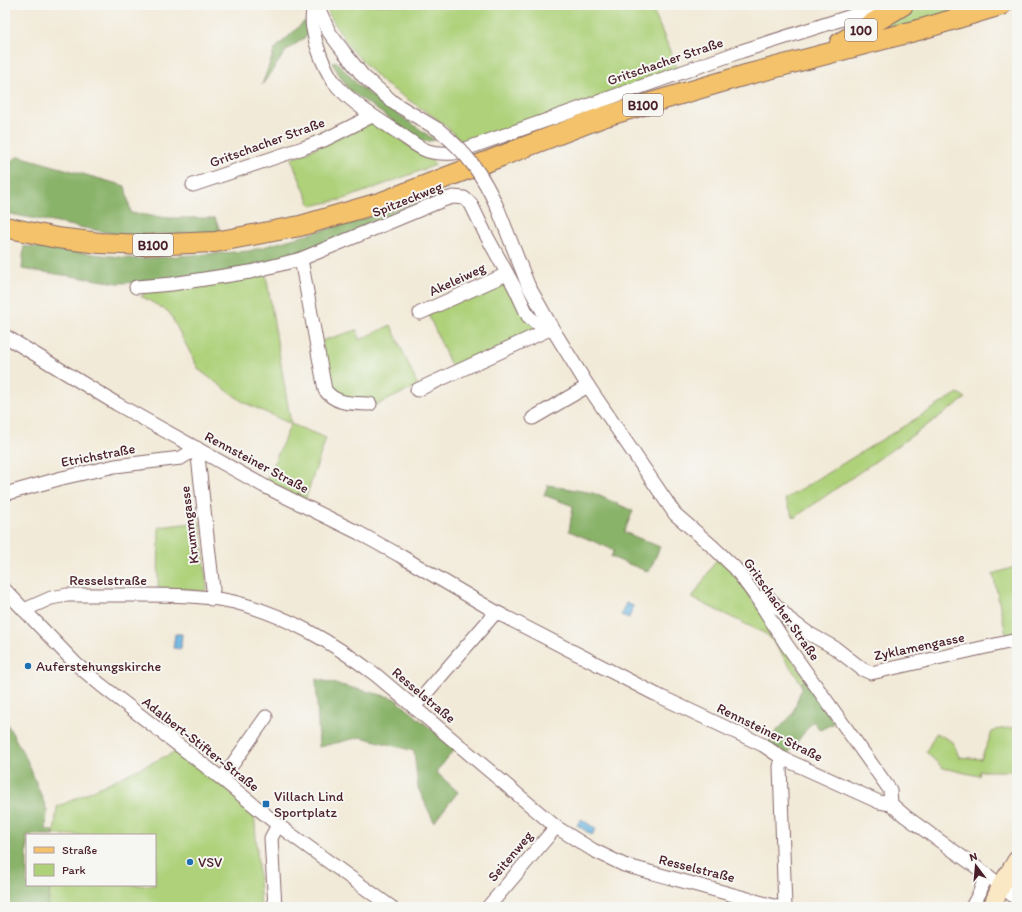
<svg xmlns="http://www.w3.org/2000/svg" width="1022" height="912" viewBox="0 0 1022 912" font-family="Itim,sans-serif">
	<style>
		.green { fill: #aed17a; stroke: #7c7852 }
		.forest { fill: #8ab36a; stroke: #6a694a }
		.water { fill: #66b2df; stroke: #586885 }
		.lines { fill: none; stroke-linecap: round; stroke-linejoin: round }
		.street-casing { stroke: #856668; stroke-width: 15 }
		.secondary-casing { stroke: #856668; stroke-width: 20 }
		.primary-casing { stroke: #856668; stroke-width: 22 }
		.street { stroke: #fff; stroke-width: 13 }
		.secondary { stroke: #fae7c3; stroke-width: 18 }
		.primary { stroke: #f3c26a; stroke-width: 20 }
		.street-bridge-casing { stroke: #856668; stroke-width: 15; stroke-linecap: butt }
		.street-bridge { stroke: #fff; stroke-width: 13 }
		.poi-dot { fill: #1f6fb2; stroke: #f6f6f2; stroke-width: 1.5 }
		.labels { text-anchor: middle; stroke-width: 4; stroke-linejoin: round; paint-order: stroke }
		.shield { fill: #f6f6f2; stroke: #7e6067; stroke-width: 1 }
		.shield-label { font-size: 13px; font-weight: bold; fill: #4a1f2b }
		.street-label { font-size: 14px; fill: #4a1f2b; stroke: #f6f6f2 }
		.poi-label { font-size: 14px; fill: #4a1f2b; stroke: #f6f6f2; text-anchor: start }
	</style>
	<rect width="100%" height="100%" fill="#f6f6f2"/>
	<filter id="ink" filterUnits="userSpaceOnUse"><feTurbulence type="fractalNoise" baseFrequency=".025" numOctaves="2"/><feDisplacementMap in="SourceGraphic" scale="8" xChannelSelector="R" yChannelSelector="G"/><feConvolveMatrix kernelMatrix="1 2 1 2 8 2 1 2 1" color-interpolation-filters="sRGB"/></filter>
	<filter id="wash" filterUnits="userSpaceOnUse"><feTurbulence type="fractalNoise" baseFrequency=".012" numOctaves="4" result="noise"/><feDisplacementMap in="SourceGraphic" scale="16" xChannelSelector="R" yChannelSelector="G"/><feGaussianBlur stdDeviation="0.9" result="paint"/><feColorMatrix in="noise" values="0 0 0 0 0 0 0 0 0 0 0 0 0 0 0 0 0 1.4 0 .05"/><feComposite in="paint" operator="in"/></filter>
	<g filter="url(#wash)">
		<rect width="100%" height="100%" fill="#f2ead8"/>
		<!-- green -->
		<g class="green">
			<polygon points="326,5 651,5 678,70 465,144 440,121 382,82 350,48 330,16"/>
			<polygon points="913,5 977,5 853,40"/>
			<polygon points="372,122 430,159 436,165 344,199 311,206 291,159"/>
			<polygon points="266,275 291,424 326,438 305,500 266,481 291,424 243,402 199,370 169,312 141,296 150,290"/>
			<polygon points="503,281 536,328 535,331 453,370 428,314"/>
			<polygon points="391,325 418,386 374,406 342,398 330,390 318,342 357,330 359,340"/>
			<polygon points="958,393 966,398 794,518 785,499"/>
			<polygon points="200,522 207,588 204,592 186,589 158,589 159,527"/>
			<polygon points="717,559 733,571 806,680 801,683 772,640 766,634 692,598"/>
			<polygon points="1017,566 1017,636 1007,639 993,574"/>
			<polygon points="1017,727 1017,771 980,771 979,776 943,768 926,752 936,733 953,742 959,757 981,759 993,730"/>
			<polygon points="177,751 254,809 261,907 48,907 50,885 155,885 155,835 54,835 57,807"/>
		</g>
		<!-- forest -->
		<g class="forest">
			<polygon points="305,21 308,35 286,51 262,85 275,49"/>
			<polygon points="336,61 360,87 435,140 423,142 349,90 332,63"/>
			<polygon points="19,156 125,186 131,213 168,218 215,218 221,233 121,235 5,213 5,165"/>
			<polygon points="435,195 436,199 300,256 248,269 168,281 118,283 22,269 24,246 137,259 249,251 376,215"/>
			<polygon points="548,485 593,493 633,511 624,532 660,547 649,572 611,557 614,550 569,531 573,506 544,495"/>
			<polygon points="316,679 394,698 455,749 436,772 458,792 434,822 418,788 414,751 361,737 319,747"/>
			<polygon points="806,680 834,723 820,730 813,721 787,755 768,743 773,735 792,715 802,687 801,683"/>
			<polygon points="5,720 27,760 47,810 46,829 54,832 54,835 27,835 27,885 50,885 48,907 5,907"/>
		</g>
		<!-- water -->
		<g class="water">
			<polygon points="626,603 633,606 629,618 621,615"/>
			<polygon points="175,634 182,634 181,649 173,648"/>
			<polygon points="581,819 596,829 592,835 577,825"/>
		</g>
	</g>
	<g filter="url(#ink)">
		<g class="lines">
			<defs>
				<g id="street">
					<path d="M313,5C313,13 311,22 313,29C316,47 326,74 338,87C355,105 376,118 396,131C420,147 423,155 454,153L742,51L858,14L880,5"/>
					<polyline points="317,5 329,32 344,52 363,76 394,103 439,130"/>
					<polyline points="193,185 303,148 324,140 372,116"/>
					<polyline points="498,209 528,285 552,328 588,386 675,514 712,546 735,568 757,598 786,644 890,790 891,804"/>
					<path d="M301,259L325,390C336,405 353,403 370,404"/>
					<polyline points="136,287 172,284 250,272 301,259 443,200 453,197 464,198 471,204 485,233 515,288 528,316 535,322 552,328"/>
					<polyline points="420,313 507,274"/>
					<polyline points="5,336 117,404 264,486 359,533 399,555 496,612 657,695 763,745 782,758 879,802 891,804 905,816 986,874 1017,899"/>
					<polyline points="417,390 552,328"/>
					<polyline points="533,418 588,386"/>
					<polyline points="5,494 62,478 115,466 181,458 197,448 213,589 211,599"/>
					<polyline points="5,590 76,664 101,685 222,779 278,825 391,907"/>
					<polyline points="757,598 768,597 789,619 808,633 835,648 862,669 871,673 1017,640"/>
					<path d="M24,610L51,598L67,595C92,595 116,595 140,595C171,595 203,595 234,602C287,615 333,643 376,675L556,827L593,850L624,865L777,907"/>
					<polyline points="414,707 496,612"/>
					<polyline points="782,758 780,767 785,907"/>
					<polyline points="222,779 266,717"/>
					<polyline points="275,907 271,838 278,825"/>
					<polyline points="488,907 556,827"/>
					<polyline points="972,907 980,892 986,874"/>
				</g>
				<polyline id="secondary" points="992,907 1001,886 1017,860"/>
				<g id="primary">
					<polyline points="840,43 903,5"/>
					<polyline points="5,227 57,238 100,243 144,245 215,242 300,226 382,202 603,117 742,76 922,29 1001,5"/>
				</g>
			</defs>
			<!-- street casing -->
			<use href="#street" class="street-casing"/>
			<!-- secondary casing -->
			<use href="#secondary" class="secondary-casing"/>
			<!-- primary casing -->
			<use href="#primary" class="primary-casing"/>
			<!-- street -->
			<use href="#street" class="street"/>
			<!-- secondary -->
			<use href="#secondary" class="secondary"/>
			<!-- primary -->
			<use href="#primary" class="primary"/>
			<defs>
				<path id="street-bridge" d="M439,130C468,154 483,175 498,209"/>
			</defs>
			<!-- street-bridge casing -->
			<use href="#street-bridge" class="street-bridge-casing"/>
			<!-- street-bridge -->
			<use href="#street-bridge" class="street-bridge"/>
		</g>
	</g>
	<!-- markers -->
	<g class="poi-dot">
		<circle cx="28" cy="666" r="4"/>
		<rect x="262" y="800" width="8" height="8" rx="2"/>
		<circle cx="190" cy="862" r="4"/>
	</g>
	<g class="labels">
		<!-- shield labels -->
		<g class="shield">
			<rect x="845" y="19" width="32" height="22" rx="3"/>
			<rect x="623" y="94" width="40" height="22" rx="3"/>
			<rect x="133" y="234" width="40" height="22" rx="3"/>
		</g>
		<g class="shield-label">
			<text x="861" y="35">100</text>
			<text x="643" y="110">B100</text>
			<text x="153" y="250">B100</text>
		</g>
		<!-- street labels -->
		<g class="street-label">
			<text transform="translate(665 61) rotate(-19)" y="5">Gritschacher Straße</text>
			<text transform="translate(267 142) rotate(-20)" y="5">Gritschacher Straße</text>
			<text transform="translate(407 199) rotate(-22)" y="5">Spitzeckweg</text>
			<text transform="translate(457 279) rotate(-25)" y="5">Akeleiweg</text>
			<text transform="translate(98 455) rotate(-11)" y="5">Etrichstraße</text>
			<text transform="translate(257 462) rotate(28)" y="5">Rennsteiner Straße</text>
			<text transform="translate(189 525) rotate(-97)" y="5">Krummgasse</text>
			<text x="108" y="585">Resselstraße</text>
			<text transform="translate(782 609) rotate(55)" y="5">Gritschacher Straße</text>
			<text transform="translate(919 646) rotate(-12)" y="5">Zyklamengasse</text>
			<text transform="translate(424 695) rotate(40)" y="5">Resselstraße</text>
			<text transform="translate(770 732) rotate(26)" y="5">Rennsteiner Straße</text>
			<text transform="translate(201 744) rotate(38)" y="5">Adalbert-Stifter-Straße</text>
			<text transform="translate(510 856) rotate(-50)" y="5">Seitenweg</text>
			<text transform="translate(697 868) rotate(14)" y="5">Resselstraße</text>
		</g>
		<!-- poi labels -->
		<g class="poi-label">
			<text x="36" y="671">Auferstehungskirche</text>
			<text x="274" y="801">Villach Lind<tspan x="274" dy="16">Sportplatz</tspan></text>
			<text x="198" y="867">VSV</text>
		</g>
	</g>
	<!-- margin -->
	<rect width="1022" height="912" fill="none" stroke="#f6f6f2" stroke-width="20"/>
	<!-- legend -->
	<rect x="26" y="834" width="130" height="52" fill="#f6f6f2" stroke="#b1a0a2"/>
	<rect x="34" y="847" width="20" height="6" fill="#f3c26a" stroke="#b1a0a2"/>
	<text x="62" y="854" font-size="12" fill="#4a1f2b">Straße</text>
	<rect x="34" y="864" width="20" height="12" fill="#aed17a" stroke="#b1a0a2"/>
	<text x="62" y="874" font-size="12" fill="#4a1f2b">Park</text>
	<!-- north arrow -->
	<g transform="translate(976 866) rotate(344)" stroke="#f6f6f2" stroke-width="3" paint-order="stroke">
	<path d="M0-3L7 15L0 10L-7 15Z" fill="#4a1f2b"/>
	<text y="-6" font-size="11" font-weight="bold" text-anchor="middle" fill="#4a1f2b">N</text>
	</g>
</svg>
